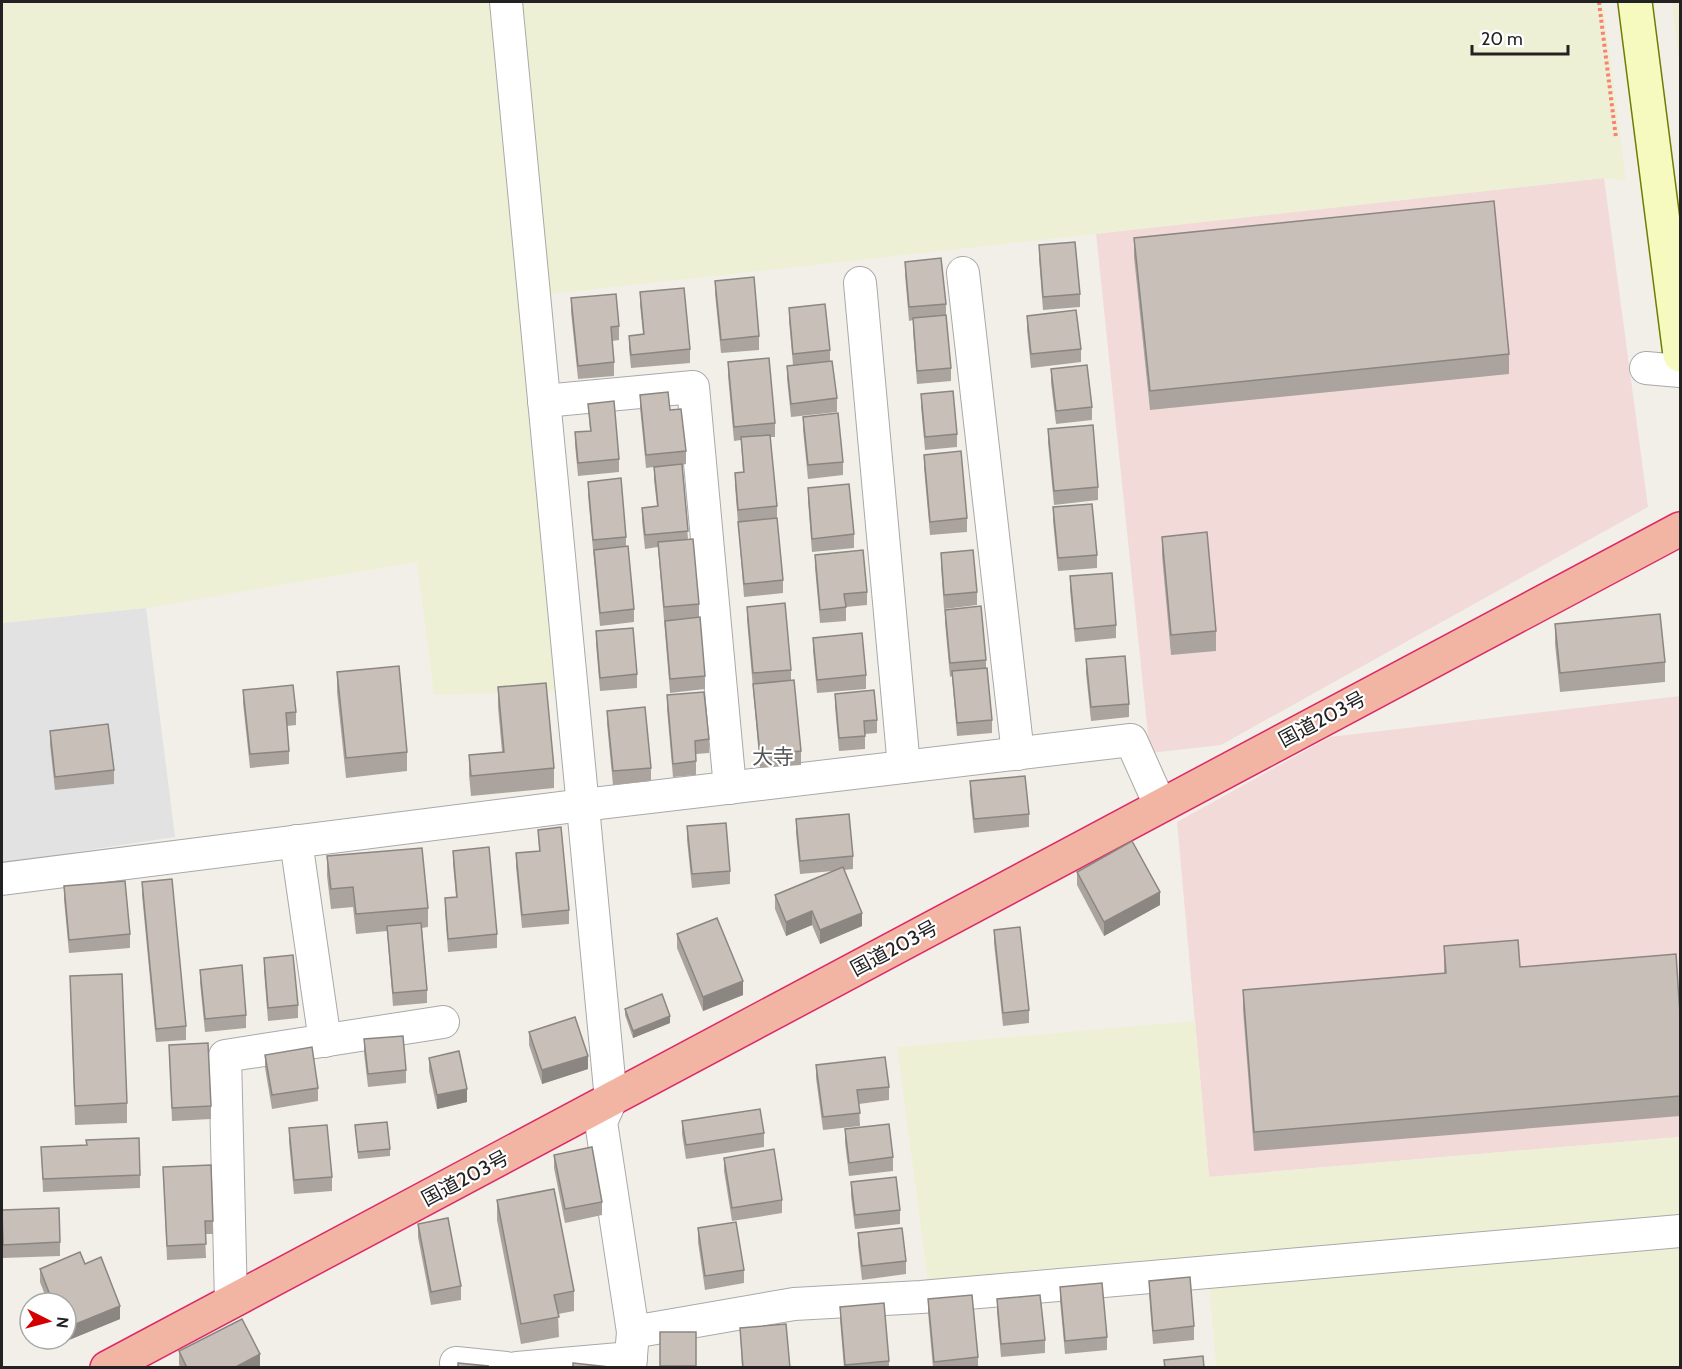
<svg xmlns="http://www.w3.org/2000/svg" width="1682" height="1369" viewBox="0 0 1682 1369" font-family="Cabin,'Noto Sans JP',sans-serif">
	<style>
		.commercial { fill: #f2dad9 }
		.farmland { fill: #eef0d5 }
		.parking { fill: #e2e2e2 }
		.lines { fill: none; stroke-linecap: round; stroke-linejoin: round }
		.minor-casing { stroke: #a9a9a9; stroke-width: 34 }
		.secondary-casing { stroke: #707d05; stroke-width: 36 }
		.trunk-casing { stroke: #dc2a67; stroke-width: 36 }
		.path { stroke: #fa8072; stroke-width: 4; stroke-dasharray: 3 3; stroke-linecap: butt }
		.minor { stroke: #fff; stroke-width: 32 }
		.secondary { stroke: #f7fabf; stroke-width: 33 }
		.trunk { stroke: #f2b4a3; stroke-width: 33 }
		.wall { fill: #aba49e }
		.shaded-wall { fill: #8b8681 }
		.building { fill: #c7bfb8; stroke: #8b8681; stroke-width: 1.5 }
		.labels { text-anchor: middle; stroke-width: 4.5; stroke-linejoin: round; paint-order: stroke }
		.street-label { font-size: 20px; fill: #222; stroke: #fff }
		.neighbourhood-label { font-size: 21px; fill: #555; stroke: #fff }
	</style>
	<rect width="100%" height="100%" fill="#f2efe9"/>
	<!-- commercial -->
	<g class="commercial">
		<polygon points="1604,178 1648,507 1221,745 1150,753 1096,233"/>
		<polygon points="1680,696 1680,1137 1209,1177 1177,822 1330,737"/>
	</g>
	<!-- farmland -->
	<g class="farmland">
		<polygon points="2,2 1603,2 1626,180 1604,178 541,295 576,691 434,695 417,562 146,608 2,623"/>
		<polygon points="1672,2 1680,2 1680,71"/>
		<polygon points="1195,1021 1209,1177 1680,1137 1680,1367 1216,1367 1207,1263 928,1281 897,1047"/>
	</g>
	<!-- parking -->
	<polygon class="parking" points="146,608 175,837 2,863 2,623"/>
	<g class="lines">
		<defs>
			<g id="minor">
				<polyline points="506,2 611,1100 601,1122 633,1332 630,1368"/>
				<polyline points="963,273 1018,754"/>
				<polyline points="860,283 904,767"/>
				<polyline points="1646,368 1680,371"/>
				<polyline points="544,401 693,387 730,788"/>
				<polyline points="296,841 325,1041"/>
				<polyline points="2,879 583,805 1131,740 1160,805"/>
				<polyline points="231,1302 225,1056 443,1022"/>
				<polyline points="633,1332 794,1304 921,1297 1680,1231"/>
				<polyline points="456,1363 506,1368"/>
				<polyline points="517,1368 631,1358"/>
			</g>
			<polyline id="secondary" points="1635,2 1680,355"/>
			<polyline id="trunk" points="107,1368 1680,529"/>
		</defs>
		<!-- minor casing -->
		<use href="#minor" class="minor-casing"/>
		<!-- secondary casing -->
		<use href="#secondary" class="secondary-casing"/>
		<!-- trunk casing -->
		<use href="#trunk" class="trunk-casing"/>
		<!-- path -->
		<polyline class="path" points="1599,2 1616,138"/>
		<!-- minor -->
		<use href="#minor" class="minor"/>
		<!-- secondary -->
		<use href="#secondary" class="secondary"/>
		<!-- trunk -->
		<use href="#trunk" class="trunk"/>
	</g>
	<!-- wall -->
	<g class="wall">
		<polygon points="1134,238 1509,354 1509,374 1150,410 1134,257"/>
		<polygon points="1039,245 1080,294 1080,307 1043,310 1039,259"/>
		<polygon points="905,262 946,304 946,315 951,368 951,381 917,384 913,331 913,320 909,321 905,275"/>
		<polygon points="715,281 759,336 759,350 721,353 715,294"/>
		<polygon points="640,292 690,349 690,363 631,368 629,349 629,336 643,334 640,305"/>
		<polygon points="571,298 619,326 619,340 612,341 614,362 614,376 578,379 571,312"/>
		<polygon points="789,308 830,350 830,361 837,398 837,412 791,417 787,379 787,366 793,365 789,321"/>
		<polygon points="1027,316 1081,349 1081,362 1031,368 1027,330"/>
		<polygon points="728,362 775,423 775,437 770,437 777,506 777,519 783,580 783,593 744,597 735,486 735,473 743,472 741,440 734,441 728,376"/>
		<polygon points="1051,369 1092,407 1092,420 1056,424 1051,383"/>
		<polygon points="921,394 957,434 957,447 925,450 921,407"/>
		<polygon points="640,395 670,410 686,451 686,464 682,465 688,539 699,604 699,617 705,676 705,689 670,693 658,547 645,549 642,521 642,508 657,506 654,480 654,467 646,468 640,408"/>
		<polygon points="588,404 619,459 619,472 578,476 575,445 575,432 590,431"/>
		<polygon points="803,417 843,462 843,475 808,479 803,430"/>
		<polygon points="1048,429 1098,487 1098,500 1054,505 1048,443"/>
		<polygon points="924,455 967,518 967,532 930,535 924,468"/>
		<polygon points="588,482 626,537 626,546 634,609 634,622 600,626 588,495"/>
		<polygon points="808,488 854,534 854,548 812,552 808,501"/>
		<polygon points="1053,507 1097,555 1097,568 1058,571 1053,521"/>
		<polygon points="1162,537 1216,631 1216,651 1171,655 1162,556"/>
		<polygon points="941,553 977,592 977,605 944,609 941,566"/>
		<polygon points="815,555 867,592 867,605 846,607 846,621 820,623 815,568"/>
		<polygon points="1070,576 1116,625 1116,638 1075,642 1070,590"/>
		<polygon points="747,607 791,670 791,680 801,751 801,765 760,768 747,620"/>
		<polygon points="945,610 986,660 986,668 992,720 992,733 957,736 952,676 950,677 945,623"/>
		<polygon points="1555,624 1665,662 1665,682 1560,692 1555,644"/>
		<polygon points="596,631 637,674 637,688 600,691 596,644"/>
		<polygon points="813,638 866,675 866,689 817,693 813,651"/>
		<polygon points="1086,659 1129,704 1129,717 1091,721 1086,673"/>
		<polygon points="337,672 407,752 407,771 346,778 337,692"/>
		<polygon points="498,687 554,768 554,788 471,796 469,775 469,755 502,752 498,707"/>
		<polygon points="243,690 296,712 296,725 287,726 289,751 289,764 250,768 243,703"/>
		<polygon points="835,694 877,720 877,733 865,734 865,749 839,751 835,707"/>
		<polygon points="667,695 709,739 709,753 696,754 696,775 673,777 667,709"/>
		<polygon points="607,711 651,768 651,781 613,785 607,724"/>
		<polygon points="50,731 114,770 114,784 55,790 50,745"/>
		<polygon points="970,781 1029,814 1029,827 974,833 970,795"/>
		<polygon points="796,819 853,856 853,869 844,870 862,926 820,944 812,925 786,936 775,909 775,895 833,871 800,874 796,833"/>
		<polygon points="687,826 730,871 730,884 692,888 687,840"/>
		<polygon points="538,830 569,910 569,924 522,928 516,867 516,853 539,851"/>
		<polygon points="453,851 497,934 497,948 448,952 445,912 445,898 456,897 453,864"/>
		<polygon points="327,856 428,908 428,927 422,928 427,990 427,1003 393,1006 387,931 356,934 353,907 331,909 327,876"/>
		<polygon points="1077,872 1160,905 1104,936 1077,885"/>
		<polygon points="142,882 186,1026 186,1040 156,1042 142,895"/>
		<polygon points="64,886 130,934 130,948 69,953 64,900"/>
		<polygon points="994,930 1029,1010 1029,1023 1003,1026 994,943"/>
		<polygon points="677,934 743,995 703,1011 677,948"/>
		<polygon points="1444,946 1520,967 1680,1014 1680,1116 1254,1151 1243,1010 1243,990 1444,973"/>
		<polygon points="264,958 298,1005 298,1018 268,1021 264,971"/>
		<polygon points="200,970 246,1015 246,1028 205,1032 200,983"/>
		<polygon points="70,976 127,1103 127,1123 75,1125"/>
		<polygon points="625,1009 670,1023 633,1038 625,1015"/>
		<polygon points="529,1032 588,1069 542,1084 529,1045"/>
		<polygon points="364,1039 406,1070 406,1083 368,1087 364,1053"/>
		<polygon points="169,1045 211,1106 211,1119 172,1121"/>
		<polygon points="265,1055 318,1088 318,1101 272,1109 265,1068"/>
		<polygon points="429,1058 467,1102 437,1109 429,1071"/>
		<polygon points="816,1065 889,1087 889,1100 859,1104 860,1126 823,1130 816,1078"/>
		<polygon points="682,1121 764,1133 764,1147 686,1159 682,1134"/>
		<polygon points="355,1125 390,1149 390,1156 358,1159"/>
		<polygon points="289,1128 332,1177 332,1191 294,1194 289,1142"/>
		<polygon points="845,1129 893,1157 893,1171 849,1176 845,1143"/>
		<polygon points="86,1140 140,1175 140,1188 43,1192 41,1147 86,1145"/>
		<polygon points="554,1155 602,1202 602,1215 565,1223 554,1168"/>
		<polygon points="724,1158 782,1200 782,1213 732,1221 724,1171"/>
		<polygon points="163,1167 213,1221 213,1234 205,1234 206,1258 167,1260"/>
		<polygon points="851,1182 900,1210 900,1224 855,1229 851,1196"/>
		<polygon points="497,1200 574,1291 574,1311 558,1314 559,1337 521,1344 497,1220"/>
		<polygon points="2,1223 60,1242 60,1256 3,1258"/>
		<polygon points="418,1224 461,1286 461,1300 431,1305 418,1237"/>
		<polygon points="698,1228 744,1270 744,1283 705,1290 698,1242"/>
		<polygon points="858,1233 906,1261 906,1274 862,1280 858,1246"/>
		<polygon points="85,1264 120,1319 64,1342 62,1339 66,1339 66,1303 48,1303 40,1282 40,1269"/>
		<polygon points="1149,1281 1194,1326 1194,1340 1153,1344 1149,1294"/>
		<polygon points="1060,1287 1107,1337 1107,1350 1065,1354 1060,1301"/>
		<polygon points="928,1299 978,1357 978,1368 933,1368 928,1312"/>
		<polygon points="997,1299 1045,1340 1045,1353 1001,1357 997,1312"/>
		<polygon points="840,1307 889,1361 889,1368 844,1368 840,1320"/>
		<polygon points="740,1328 790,1368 742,1368"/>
		<rect x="660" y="1332" width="36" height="36"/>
		<polygon points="179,1351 260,1368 180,1368 179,1364"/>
	</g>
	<!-- shaded-wall -->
	<g class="shaded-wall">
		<polygon points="1160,892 1160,905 1104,936 1104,922"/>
		<polygon points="812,911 812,925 786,936 786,922"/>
		<polygon points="862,913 862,926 820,944 820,930"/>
		<polygon points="743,981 743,995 703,1011 703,997"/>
		<polygon points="670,1016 670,1023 633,1038 633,1031"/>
		<polygon points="588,1056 588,1069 542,1084 542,1070"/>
		<polygon points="467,1089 467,1102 437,1109 437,1095"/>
		<polygon points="120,1306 120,1319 64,1342 64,1339 66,1339 66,1328"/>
		<polygon points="260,1354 260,1368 234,1368"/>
	</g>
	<!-- building -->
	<g class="building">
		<polygon points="1494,201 1509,354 1150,391 1134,238"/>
		<polygon points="1075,242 1080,294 1043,297 1039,245"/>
		<polygon points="941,258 946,304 909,307 905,262"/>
		<polygon points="754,277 759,336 721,340 715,281"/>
		<polygon points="684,288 690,349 631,355 629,336 644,334 640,292"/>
		<polygon points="616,294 619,326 611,327 614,362 578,366 571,298"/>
		<polygon points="825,304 830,350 793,354 789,308"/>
		<polygon points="1076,310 1081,349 1031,354 1027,316"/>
		<polygon points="946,315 951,368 917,371 913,318"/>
		<polygon points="769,358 775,423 734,427 728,362"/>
		<polygon points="832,361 837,398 791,404 787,366"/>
		<polygon points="1087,365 1092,407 1056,411 1051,369"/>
		<polygon points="953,391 957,434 925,437 921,394"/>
		<polygon points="668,392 670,410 681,409 686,451 646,455 640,395"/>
		<polygon points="614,401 619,459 578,463 575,432 591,431 588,404"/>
		<polygon points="838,413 843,462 808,465 803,417"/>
		<polygon points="1093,425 1098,487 1054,491 1048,429"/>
		<polygon points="770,435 777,506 738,510 735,473 744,472 741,437"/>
		<polygon points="961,451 967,518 930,522 924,455"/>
		<polygon points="682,464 688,531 645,535 642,508 658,506 654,467"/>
		<polygon points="621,478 626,537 593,540 588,482"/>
		<polygon points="849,484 854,534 812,539 808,488"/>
		<polygon points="1092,504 1097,555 1058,558 1053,507"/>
		<polygon points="777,518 783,580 744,584 738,522"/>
		<polygon points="1207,532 1216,631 1171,635 1162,537"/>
		<polygon points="693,539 699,604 664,607 658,542"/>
		<polygon points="628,546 634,609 600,613 594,550"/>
		<polygon points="863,550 867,592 844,594 846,607 820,610 815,555"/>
		<polygon points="973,550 977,592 944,595 941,553"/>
		<polygon points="1112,573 1116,625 1075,629 1070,576"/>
		<polygon points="785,603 791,670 753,673 747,607"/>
		<polygon points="981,606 986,660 950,663 945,610"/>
		<polygon points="1660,614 1665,662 1560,673 1555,624"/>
		<polygon points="700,617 705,676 670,679 665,621"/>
		<polygon points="633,628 637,674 600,678 596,631"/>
		<polygon points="862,633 866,675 817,680 813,638"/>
		<polygon points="1125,656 1129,704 1091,707 1086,659"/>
		<polygon points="399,666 407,752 346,758 337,672"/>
		<polygon points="987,668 992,720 957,723 952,671"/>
		<polygon points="794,680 801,751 760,755 753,684"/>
		<polygon points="546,683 554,768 471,776 469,755 504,752 498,687"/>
		<polygon points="293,685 296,712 286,713 289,751 250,754 243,690"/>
		<polygon points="874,690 877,720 864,721 865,736 839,738 835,694"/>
		<polygon points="704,692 709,739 695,741 696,761 673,764 667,695"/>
		<polygon points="645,707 651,768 613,771 607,711"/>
		<polygon points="108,724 114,770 55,777 50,731"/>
		<polygon points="1025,776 1029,814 974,819 970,781"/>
		<polygon points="849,814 853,856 800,861 796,819"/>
		<polygon points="726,823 730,871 692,874 687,826"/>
		<polygon points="561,827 569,910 522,915 516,853 540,851 538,830"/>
		<polygon points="1132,841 1160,892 1104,922 1077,872"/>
		<polygon points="489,847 497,934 448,939 445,898 457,897 453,851"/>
		<polygon points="422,848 428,908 356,914 353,887 331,889 327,856"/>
		<polygon points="843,867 862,913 820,930 812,911 786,922 775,895"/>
		<polygon points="172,879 186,1026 156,1029 142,882"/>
		<polygon points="125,881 130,934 69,940 64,886"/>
		<polygon points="717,918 743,981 703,997 677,934"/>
		<polygon points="421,923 427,990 393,993 387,926"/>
		<polygon points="1020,927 1029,1010 1003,1013 994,930"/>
		<polygon points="1518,940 1520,967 1676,954 1680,1014 1680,1096 1254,1132 1243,990 1446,973 1444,946"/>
		<polygon points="293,955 298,1005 268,1008 264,958"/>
		<polygon points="242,965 246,1015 205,1019 200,970"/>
		<polygon points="122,974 127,1103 75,1106 70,976"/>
		<polygon points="662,994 670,1016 633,1031 625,1009"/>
		<polygon points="575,1017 588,1056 542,1070 529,1032"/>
		<polygon points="403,1036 406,1070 368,1074 364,1039"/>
		<polygon points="208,1043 211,1106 172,1108 169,1045"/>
		<polygon points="312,1047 318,1088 272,1095 265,1055"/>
		<polygon points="459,1051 467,1089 437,1095 429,1058"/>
		<polygon points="885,1057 889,1087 857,1090 860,1113 823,1117 816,1065"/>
		<polygon points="760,1109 764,1133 686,1145 682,1121"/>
		<polygon points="387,1122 390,1149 358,1152 355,1125"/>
		<polygon points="889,1124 893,1157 849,1163 845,1129"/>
		<polygon points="327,1125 332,1177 294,1180 289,1128"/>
		<polygon points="139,1138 140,1175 43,1179 41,1147 87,1145 86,1140"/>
		<polygon points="592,1147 602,1202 565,1209 554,1155"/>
		<polygon points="774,1149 782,1200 732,1208 724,1158"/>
		<polygon points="211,1165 213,1221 205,1221 206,1244 167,1246 163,1167"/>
		<polygon points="896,1177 900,1210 855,1215 851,1182"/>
		<polygon points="554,1189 574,1291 554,1295 559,1317 521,1324 497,1200"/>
		<polygon points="59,1208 60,1242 3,1245 2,1210"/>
		<polygon points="448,1218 461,1286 431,1292 418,1224"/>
		<polygon points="736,1222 744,1270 705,1276 698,1228"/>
		<polygon points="902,1228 906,1261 862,1266 858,1233"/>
		<polygon points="80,1252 85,1264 101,1257 120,1306 66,1328 66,1303 53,1303 40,1269"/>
		<polygon points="1190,1277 1194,1326 1153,1331 1149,1281"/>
		<polygon points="1102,1283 1107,1337 1065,1341 1060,1287"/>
		<polygon points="972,1295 978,1357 934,1362 928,1299"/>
		<polygon points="1040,1295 1045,1340 1001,1344 997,1299"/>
		<polygon points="884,1303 889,1361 845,1365 840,1307"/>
		<polygon points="242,1319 260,1354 234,1368 187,1368 179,1351"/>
		<polygon points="786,1324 790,1368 743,1368 740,1328"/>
		<rect x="660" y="1332" width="36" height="34"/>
		<polygon points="1203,1356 1204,1368 1165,1368 1164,1360"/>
		<polygon points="458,1363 488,1366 487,1368 458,1368"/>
		<polygon points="573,1363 609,1367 609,1368 573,1368"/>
	</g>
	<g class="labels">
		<!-- street labels -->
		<g class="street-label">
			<text transform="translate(1322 719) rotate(-28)" y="7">国道203号</text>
			<text transform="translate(894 948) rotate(-28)" y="7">国道203号</text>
			<text transform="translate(465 1178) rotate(-28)" y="7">国道203号</text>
		</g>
		<!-- neighbourhood labels -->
		<g class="neighbourhood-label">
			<text x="773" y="764">大寺</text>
		</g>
	</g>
	<!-- border -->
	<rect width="1682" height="1369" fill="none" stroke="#222222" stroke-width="6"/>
	<!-- north arrow -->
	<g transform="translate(48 1321) rotate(96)"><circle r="28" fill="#ffffff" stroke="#a7a7a7" stroke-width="1.5"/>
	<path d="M0-4.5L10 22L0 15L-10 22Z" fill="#d40000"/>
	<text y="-9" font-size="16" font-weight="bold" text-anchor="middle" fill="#222222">N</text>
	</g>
	<!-- scale -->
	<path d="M1472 45v9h96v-9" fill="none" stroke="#222222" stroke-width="3"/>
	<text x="1481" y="45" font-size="18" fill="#222222" stroke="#ffffff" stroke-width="4.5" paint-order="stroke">20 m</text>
</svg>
